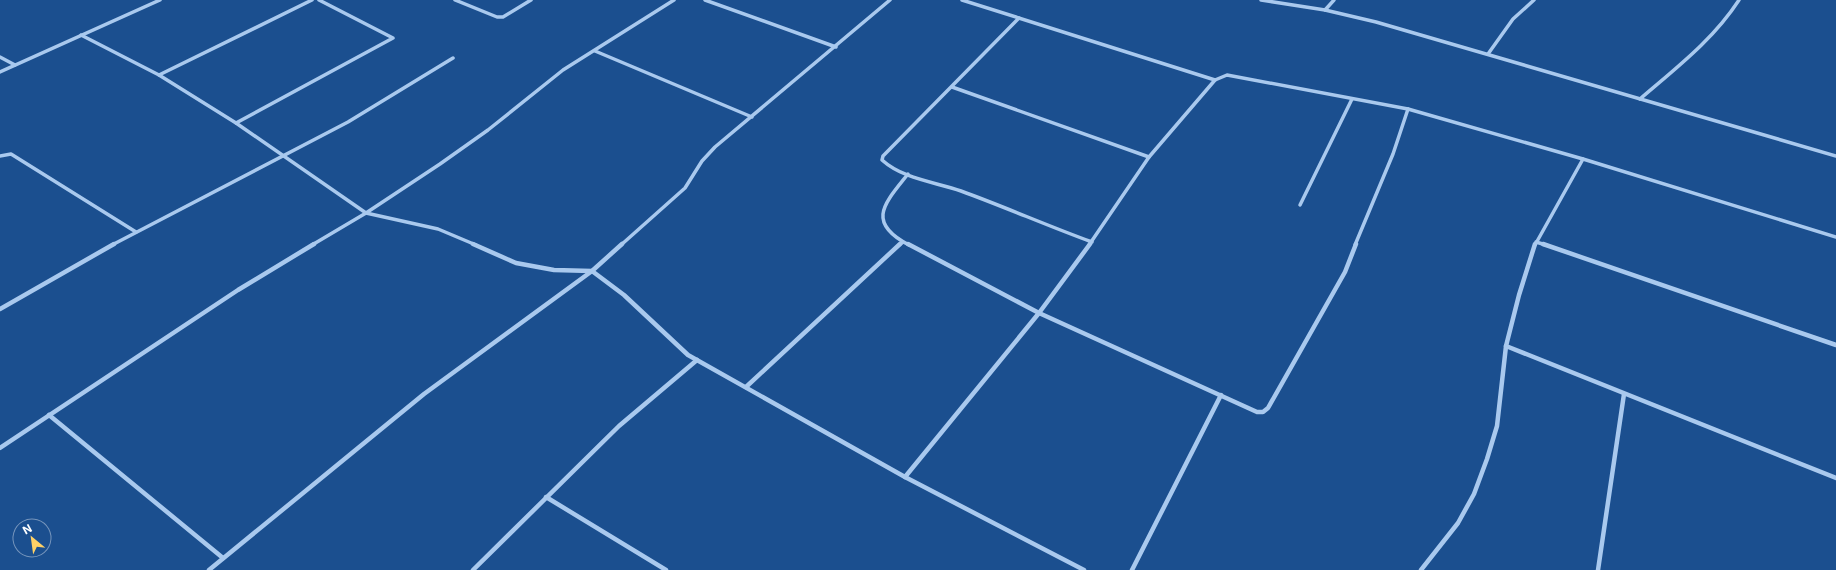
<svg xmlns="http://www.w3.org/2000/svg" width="1836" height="570" viewBox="0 0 1836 570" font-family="Inter,sans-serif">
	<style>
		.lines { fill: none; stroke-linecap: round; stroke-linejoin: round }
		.street-far1 { stroke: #a9c9ee; stroke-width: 3.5 }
		.street { stroke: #a9c9ee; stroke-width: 4.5 }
	</style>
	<rect width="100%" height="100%" fill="#1b4f8f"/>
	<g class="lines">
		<!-- street-far1 -->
		<g class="street-far1">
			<polyline points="455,0 497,17 503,17 531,0"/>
			<polyline points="705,0 836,47"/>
			<polyline points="962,0 1215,80"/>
			<polyline points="1261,0 1325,10 1376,22 1836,156"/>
			<polyline points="1325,10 1334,0"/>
			<path d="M1019,18L883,156L882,160C903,179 935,182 961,191C1005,207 1048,226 1092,242"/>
			<polyline points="81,35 159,75 236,123 366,213 438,229 476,245"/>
			<polyline points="595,51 752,117"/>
			<polyline points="1488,54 1513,19 1534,0"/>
			<polyline points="0,57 15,65"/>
			<polyline points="0,72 160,0"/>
			<polyline points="159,75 312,0"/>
			<polyline points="952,87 1149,157"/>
			<path d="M1640,99C1676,68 1713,40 1739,0"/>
			<polyline points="236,123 393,38 319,0"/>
			<polyline points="0,156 11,154 136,232"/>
			<path d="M908,174C885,203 865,222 909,245"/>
			<polyline points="1300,205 1352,99"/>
			<polyline points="1536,242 1546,245"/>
			<polyline points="112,245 348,122 453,58"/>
			<polyline points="312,245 366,213 440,164 488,130 563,70 674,0"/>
			<polyline points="621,245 685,188 702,161 715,147 890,0"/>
			<polyline points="899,245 903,242"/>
			<polyline points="1089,245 1149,157 1215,80 1227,75 1408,109 1583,159 1836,237"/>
			<polyline points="1355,245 1393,154 1408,109"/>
			<polyline points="1535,245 1583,159"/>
		</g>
		<!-- street -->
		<g class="street">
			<polyline points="473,244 516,263 554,270 592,271 624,295 688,355 905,477 1084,570"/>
			<polyline points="908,244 1039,313 1257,412 1263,412 1268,408 1345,272 1356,244"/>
			<polyline points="1543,244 1836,345"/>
			<polyline points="0,309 114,244"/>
			<polyline points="1506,346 1836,478"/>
			<polyline points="746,387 900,244"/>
			<polyline points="49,415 223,558"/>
			<polyline points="0,448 238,290 314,244"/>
			<polyline points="905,477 1039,313 1090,244"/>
			<polyline points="546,497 666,570"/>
			<polyline points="209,570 424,394 592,271 622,244"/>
			<polyline points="473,570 619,426 697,360"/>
			<polyline points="1132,570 1221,395"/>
			<polyline points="1421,570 1458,523 1474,494 1487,459 1497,426 1506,346 1519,295 1535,244"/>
			<polyline points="1598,570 1624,394"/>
		</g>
	</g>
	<!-- north arrow -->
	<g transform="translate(32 538) rotate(331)"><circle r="19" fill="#1b4f8f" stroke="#7695bc"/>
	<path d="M0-3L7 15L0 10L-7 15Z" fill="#ffd166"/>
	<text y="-6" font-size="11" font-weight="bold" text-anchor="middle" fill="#ffffff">N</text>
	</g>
</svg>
